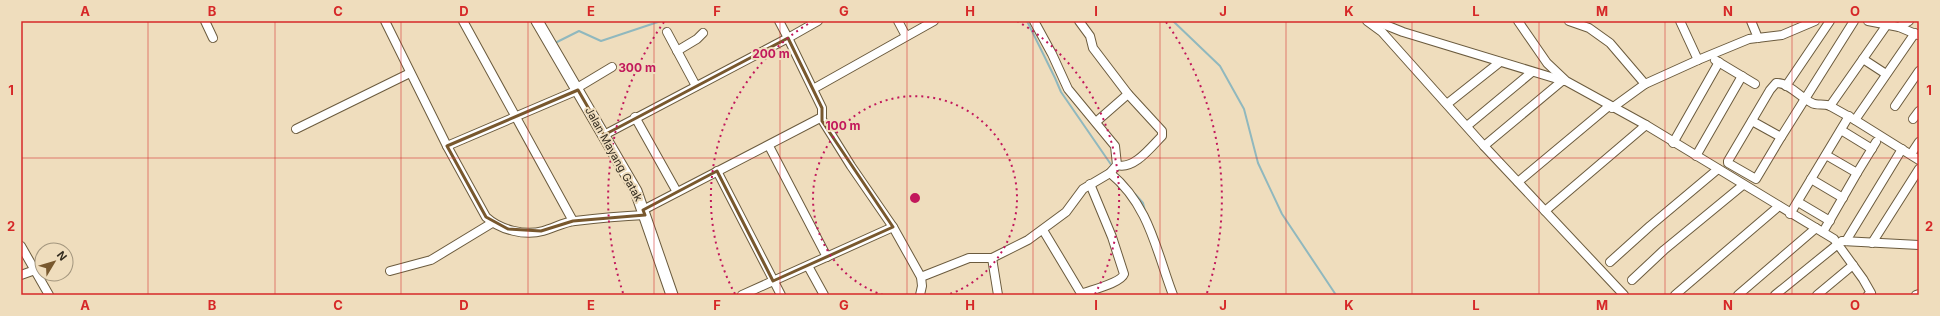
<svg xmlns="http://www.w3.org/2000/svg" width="1940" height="316" viewBox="0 0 1940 316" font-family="Inter,sans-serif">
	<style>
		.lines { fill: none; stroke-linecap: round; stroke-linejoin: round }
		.stream { stroke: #90b8be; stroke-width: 2 }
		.street-casing { stroke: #6b5b3e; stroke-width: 10 }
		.secondary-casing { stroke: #6b5b3e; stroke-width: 13 }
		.street { stroke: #fff; stroke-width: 8 }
		.secondary { stroke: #fff; stroke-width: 11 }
		.marked { fill: none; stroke: #78582e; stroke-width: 3; stroke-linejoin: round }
		.grid { fill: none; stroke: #d62828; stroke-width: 1; stroke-opacity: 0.55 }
		.ring { fill: none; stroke: #c2185b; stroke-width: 2; stroke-dasharray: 2 4 }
		.labels { text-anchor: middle; stroke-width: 4; stroke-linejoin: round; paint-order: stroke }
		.street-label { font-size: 11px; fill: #322b1f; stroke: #efddbd }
		.centre { fill: #c2185b; stroke: #efddbd; stroke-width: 2 }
		.ring-label { font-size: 12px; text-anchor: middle; font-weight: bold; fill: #c2185b; stroke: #efddbd; stroke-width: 4; stroke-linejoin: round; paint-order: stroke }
		.neatline { fill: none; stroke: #d62828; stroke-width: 1.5 }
		.grid-label { font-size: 13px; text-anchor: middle; font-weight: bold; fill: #d62828 }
	</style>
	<rect width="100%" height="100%" fill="#efddbd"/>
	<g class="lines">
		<!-- stream -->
		<g class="stream">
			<polyline points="1027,21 1055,78 1061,92 1112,166"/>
			<polyline points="1173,21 1220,66 1244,109 1258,163 1282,214 1336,295"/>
			<polyline points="555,43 579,31 601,41 661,21"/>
			<polyline points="1135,194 1143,203 1145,211"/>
		</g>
		<defs>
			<g id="street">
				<polyline points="205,21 213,38"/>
				<polyline points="385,21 447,146"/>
				<polyline points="463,21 573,221"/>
				<polyline points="779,21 788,38 818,21"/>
				<polyline points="898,21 906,36"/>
				<path d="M1079,21L1090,36L1093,48L1128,94L1162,131V136C1151,147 1134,170 1117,165"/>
				<polyline points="1367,21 1382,32 1484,146 1624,295"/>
				<polyline points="1518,21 1547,63 1566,81 1646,125 1834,239 1863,279 1871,293 1868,295"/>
				<polyline points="1569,21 1589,28 1610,43 1645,84"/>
				<polyline points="1680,21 1698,60"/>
				<polyline points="1751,21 1758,38"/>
				<polyline points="1868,21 1899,27 1918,35"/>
				<polyline points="1378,22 1403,32 1564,81"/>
				<polyline points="1899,27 1909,21"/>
				<polyline points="667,32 696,86"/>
				<polyline points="1915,33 1855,120 1919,160"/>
				<polyline points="677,51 697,39 703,33"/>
				<polyline points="1863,59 1886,74"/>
				<polyline points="1715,60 1755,84"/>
				<polyline points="1786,86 1830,21"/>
				<polyline points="577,88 612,67"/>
				<polyline points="813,89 934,21"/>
				<path d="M578,90L447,146L486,217C500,230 525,236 543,231C554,228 564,222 575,221C599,218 622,216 645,215"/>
				<polyline points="1447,104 1500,62"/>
				<polyline points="1895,106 1919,71"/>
				<polyline points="1612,108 1645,84 1698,60 1749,39 1782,35 1815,21"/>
				<polyline points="635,117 677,192"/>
				<polyline points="821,118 851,166 893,227"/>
				<polyline points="1913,119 1919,111"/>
				<polyline points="1855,120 1830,106 1886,26"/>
				<polyline points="1752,121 1781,137 1854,21"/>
				<polyline points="1096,122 1128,94"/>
				<polyline points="1467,126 1532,72"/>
				<polyline points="296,129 410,73"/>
				<polyline points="1841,130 1872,149"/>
				<polyline points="604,135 788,38 822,108 822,117 643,210"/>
				<path d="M1781,137L1756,179L1728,163V161L1770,90L1776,83C1788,82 1801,98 1812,103C1817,106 1824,103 1830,106"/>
				<polyline points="1673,143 1719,62"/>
				<polyline points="769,146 827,257"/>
				<polyline points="1484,146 1562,81"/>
				<polyline points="1911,154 1919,142"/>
				<polyline points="1826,155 1857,173 1876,142"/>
				<polyline points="1696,156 1742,76"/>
				<polyline points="717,171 781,295"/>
				<path d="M1110,173C1149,205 1156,250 1173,295"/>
				<polyline points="1811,179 1843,198"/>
				<polyline points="1518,182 1609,106"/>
				<polyline points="1798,202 1830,221"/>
				<polyline points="1545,211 1646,125"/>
				<polyline points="1790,214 1849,116"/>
				<polyline points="1043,230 1082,295"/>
				<polyline points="1823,232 1857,173"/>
				<polyline points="1842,241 1919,245"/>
				<polyline points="1846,241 1902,149"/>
				<polyline points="1872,243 1919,169"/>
				<polyline points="21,246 49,295"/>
				<polyline points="992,258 998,295"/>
				<polyline points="1610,262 1650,226 1718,169"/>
				<polyline points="808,266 824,295"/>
				<polyline points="390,271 431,260 492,223"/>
				<polyline points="21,275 35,270"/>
				<polyline points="921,277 969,258 992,258 1028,240 1066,212 1083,189 1110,173 1117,165 1115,146 1068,89 1052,54 1034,21"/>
				<polyline points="1632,280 1664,250 1743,185"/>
				<path d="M1081,294C1091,290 1121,283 1124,274L1112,237L1090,184"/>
				<polyline points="742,295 893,227 921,277 922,286 920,295"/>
				<polyline points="1675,295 1779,206"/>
				<polyline points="1738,295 1816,228"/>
				<polyline points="1775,295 1838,244"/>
				<polyline points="1817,295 1853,265"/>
				<polyline points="1916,295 1919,294"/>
			</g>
			<polyline id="secondary" points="537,21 636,191 672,295"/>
		</defs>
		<!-- street casing -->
		<use href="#street" class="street-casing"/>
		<!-- secondary casing -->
		<use href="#secondary" class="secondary-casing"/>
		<!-- street -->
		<use href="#street" class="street"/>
		<!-- secondary -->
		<use href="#secondary" class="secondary"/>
	</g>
	<!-- marked area -->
	<path class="marked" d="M788,38L822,108V121L893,227L773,281L717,171L643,210L645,215L573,221L541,231L508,229L486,217L447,146L578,90L604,135Z"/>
	<!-- grid -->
	<path class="grid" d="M148,21V295M275,21V295M401,21V295M528,21V295M654,21V295M780,21V295M907,21V295M1033,21V295M1160,21V295M1286,21V295M1412,21V295M1539,21V295M1665,21V295M1792,21V295M21,158H1919"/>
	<!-- distance rings -->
	<g class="ring">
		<path d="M883 295A102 102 0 1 1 947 295"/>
		<path d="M735 294A204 204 0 0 1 813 21M1017 21A204 204 0 0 1 1095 294"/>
		<path d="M623 293A307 307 0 0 1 664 22M1166 22A307 307 0 0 1 1207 293"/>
	</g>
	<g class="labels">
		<!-- street labels -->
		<g class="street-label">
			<text transform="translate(614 154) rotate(61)" y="4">Jalan Mayang Gatak</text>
		</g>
	</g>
	<circle cx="915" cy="198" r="6" class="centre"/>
	<g class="ring-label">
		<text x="771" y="58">200 m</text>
		<text x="637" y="72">300 m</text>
		<text x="843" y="130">100 m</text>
	</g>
	<!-- border -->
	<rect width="1940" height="316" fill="none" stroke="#efddbd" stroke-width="44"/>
	<!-- north arrow -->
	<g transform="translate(54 262) rotate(52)"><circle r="19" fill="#efddbd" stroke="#a3967e"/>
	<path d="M0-3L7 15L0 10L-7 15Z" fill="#78582e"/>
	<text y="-6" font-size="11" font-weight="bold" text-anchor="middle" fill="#322b1f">N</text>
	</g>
	<rect x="22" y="22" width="1896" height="272" class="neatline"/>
	<g class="grid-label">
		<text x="85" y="16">A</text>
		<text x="212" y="16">B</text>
		<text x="338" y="16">C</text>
		<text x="464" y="16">D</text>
		<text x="591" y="16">E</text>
		<text x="717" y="16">F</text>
		<text x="844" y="16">G</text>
		<text x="970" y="16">H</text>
		<text x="1096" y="16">I</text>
		<text x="1223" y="16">J</text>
		<text x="1349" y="16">K</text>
		<text x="1476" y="16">L</text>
		<text x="1602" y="16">M</text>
		<text x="1728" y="16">N</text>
		<text x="1855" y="16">O</text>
		<text x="11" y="95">1</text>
		<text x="1929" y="95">1</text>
		<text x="11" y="231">2</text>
		<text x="1929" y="231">2</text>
		<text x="85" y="310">A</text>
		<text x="212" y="310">B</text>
		<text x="338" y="310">C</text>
		<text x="464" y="310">D</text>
		<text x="591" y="310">E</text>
		<text x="717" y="310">F</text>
		<text x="844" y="310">G</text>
		<text x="970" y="310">H</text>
		<text x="1096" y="310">I</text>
		<text x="1223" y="310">J</text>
		<text x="1349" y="310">K</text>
		<text x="1476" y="310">L</text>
		<text x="1602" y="310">M</text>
		<text x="1728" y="310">N</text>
		<text x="1855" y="310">O</text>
	</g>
</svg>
